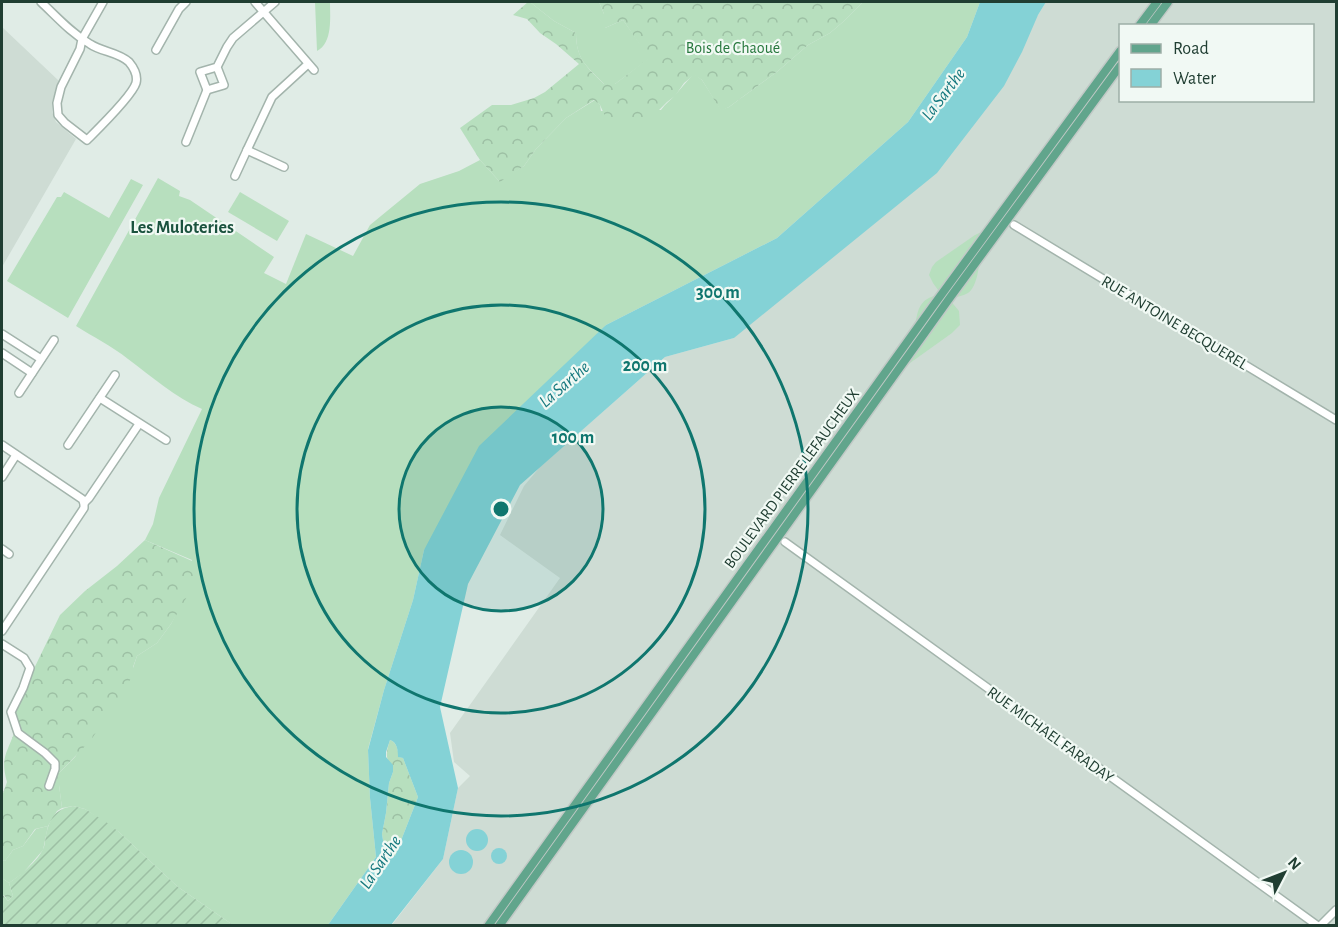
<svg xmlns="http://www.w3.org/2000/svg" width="1338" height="927" viewBox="0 0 1338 927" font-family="'Alegreya Sans',sans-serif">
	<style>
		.built { fill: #cedcd4; fill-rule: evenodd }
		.grass { fill: #b7dfbe }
		.forest { fill: url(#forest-crowns) }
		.garden { fill: url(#garden-furrows) }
		.water { fill: #84d2d6; fill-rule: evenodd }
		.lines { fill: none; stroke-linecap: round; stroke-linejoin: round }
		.minor-casing { stroke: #a3b4ac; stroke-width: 10 }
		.major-casing { stroke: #c1c9c6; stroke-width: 11 }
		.minor { stroke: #fff; stroke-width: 7 }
		.major { stroke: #61a58c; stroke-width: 8 }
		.ring { fill: none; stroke: #0f766e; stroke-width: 3 }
		.labels { text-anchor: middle; stroke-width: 4.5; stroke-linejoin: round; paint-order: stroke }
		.park-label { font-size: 16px; fill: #27783d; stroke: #f1f9f4 }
		.street-label { font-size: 16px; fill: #203e32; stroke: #f1f9f4 }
		.water-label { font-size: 18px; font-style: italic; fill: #15787e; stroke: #f1f9f4 }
		.neighbourhood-label { font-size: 18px; font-weight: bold; fill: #1a523e; stroke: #f1f9f4 }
		.centre { fill: #0f766e; stroke: #f1f9f4; stroke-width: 3 }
		.ring-label { font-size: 18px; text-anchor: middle; font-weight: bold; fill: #0f766e; stroke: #f1f9f4; stroke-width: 4.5; stroke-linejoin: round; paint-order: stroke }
	</style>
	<defs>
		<pattern id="forest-crowns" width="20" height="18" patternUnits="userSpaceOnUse" patternTransform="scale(1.5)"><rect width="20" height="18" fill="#b7dfbe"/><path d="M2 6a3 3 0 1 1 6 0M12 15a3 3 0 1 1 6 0" fill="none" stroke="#9dc0a4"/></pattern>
		<pattern id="garden-furrows" width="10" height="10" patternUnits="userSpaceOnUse" patternTransform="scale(1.5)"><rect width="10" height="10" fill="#b7dfbe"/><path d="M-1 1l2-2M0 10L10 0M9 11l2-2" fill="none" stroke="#9dc0a4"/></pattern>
	</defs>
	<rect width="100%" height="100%" fill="#e0ece6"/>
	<!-- built -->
	<g class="built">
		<path d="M1046,2H1336V925L391,926L443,859L458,788L470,776L454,762L450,733L560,578L500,535L524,486L540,467L665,357L734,338L1038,15ZM1120,26H1312V100H1120Z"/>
		<polygon points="2,27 59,81 52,102 52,112 56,122 76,139 2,267"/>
	</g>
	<!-- grass -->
	<g class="grass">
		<path d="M315,2H330C330,17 333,43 317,51Z"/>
		<path d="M530,2H599L604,14L605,28L623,20L650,58L615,84H604C587,66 576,60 576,33L554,21Z"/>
		<path d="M863,2H980L967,37L908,122L777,238L606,325L424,550L413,600L384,690L368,749L370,798L376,857L328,925H233L178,887L119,832L85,809L73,806L62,808L59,785V773L75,757L133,668L137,656L157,643L171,624L178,610L192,560L145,540L153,524L159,498L202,409C175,397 152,377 128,359C112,346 93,337 76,326L158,178L180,191L179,196L190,200L274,257L264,273L286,284L306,234L353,256L370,225L420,184L459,171L480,160L499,181L524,166L536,149L566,118L595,100L600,105L601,111L661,110C665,104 671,100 676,94C682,87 687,81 694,74L702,80L721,110L729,107L778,71L808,45L830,33L844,21Z"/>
		<polygon points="131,179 143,185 68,318 7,281 57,197 61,197 64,192 109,218"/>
		<polygon points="240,192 289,221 277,241 228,212"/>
		<path d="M990,228L914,332C918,310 917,299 941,294L933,283L929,275L932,267L936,262L975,235Z"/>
		<path d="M980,257C979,267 977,287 968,293C963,296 955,297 949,299L959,311L960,325L952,333L896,373Z"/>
		<polygon points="48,826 43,850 23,873 9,883 2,878 2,860 5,861 13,850 23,846 36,829"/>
	</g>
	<!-- forest -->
	<g class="forest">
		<path d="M528,2H530L554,21L576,33C576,59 587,67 604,84H615L649,58L623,20L605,28L601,26L604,14L599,2H863L844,21L830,33L808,45L778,71L729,107L721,111L702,80L694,75L684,83L675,96L667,102L654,115L635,124L622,123L605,116L600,105L594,100L566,118L536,149L524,166L500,182L480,160L460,128L492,105H511L534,98L545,92L579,64L556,44L540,33L527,19L513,15Z"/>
		<path d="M145,540L192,561L198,578L171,624L157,643L137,656L133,667L134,674L91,740L59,773V785L62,808L57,811L48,826L35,829L23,846L13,850L5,861L2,860V796L7,782C0,758 7,753 15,731L10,718L60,615L85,591L117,566Z"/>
		<path d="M390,740C397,742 398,751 399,757L403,758L418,797L395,856L385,853L382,834L386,813L389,783L393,772C386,758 385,755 390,740Z"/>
		<polygon points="2,878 9,883 13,896 8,901 4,895 2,896"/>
	</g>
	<!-- garden -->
	<path class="garden" d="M73,806L85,809L106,822L119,832L178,887L233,925L2,926V896L3,895L8,901L13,896L9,883C19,876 38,861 43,849C45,846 45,840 46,835C50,818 55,809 73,806Z"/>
	<!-- water -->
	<g class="water">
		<path d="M980,2H1046L1038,15L1022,52L1004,86L937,173L734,338L665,357L520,485L468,584L440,707L458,788L443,859L391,925H328L376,857L370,798L368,750L384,690L413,600L424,550L479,446L606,325L777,238L908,122L967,37ZM390,740C397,742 398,750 398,757L403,758L418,797L395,856L385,853L382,834L386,813L389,783L393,772V765L386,757V752Z"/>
		<circle cx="477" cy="840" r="11"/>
		<circle cx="499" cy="856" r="8"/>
		<circle cx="461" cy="862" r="12"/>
	</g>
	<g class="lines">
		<defs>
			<g id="minor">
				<path d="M41,2C57,17 71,33 90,44C102,52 118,52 129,62C134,68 138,75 136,83C132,96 98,129 87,140L65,123L58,115L57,103L61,87L80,49L82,39L103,2"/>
				<polyline points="255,2 314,70"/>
				<polyline points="156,50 179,9 186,2"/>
				<polyline points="217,67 200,72 207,90 224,85 217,67 227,47 233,38 275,2"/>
				<polyline points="186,142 207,90"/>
				<polyline points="284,167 247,150 272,97 308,64"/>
				<polyline points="235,176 247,150"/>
				<polyline points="1014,225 1336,420"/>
				<polyline points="2,334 41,359"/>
				<polyline points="2,353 32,373"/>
				<polyline points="19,393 54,340"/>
				<polyline points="100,398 166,440"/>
				<polyline points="2,445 82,499 84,503 84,508 2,631"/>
				<polyline points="68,445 115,375"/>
				<polyline points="2,477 16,455"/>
				<polyline points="84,503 89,498 139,424"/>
				<polyline points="785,542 1318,926"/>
				<polyline points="2,549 9,554"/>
				<polyline points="2,644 24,658 30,668 23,688 11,712 18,733 45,753 55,763 55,769 49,786"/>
				<polyline points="1320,926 1336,910"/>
			</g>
			<g id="major">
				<polyline points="1139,26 1157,2"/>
				<polyline points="1150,26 1168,2"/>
				<polyline points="488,926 933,306 1120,51"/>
				<polyline points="499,926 949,299 1120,66"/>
			</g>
		</defs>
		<!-- minor casing -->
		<use href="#minor" class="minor-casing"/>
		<!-- major casing -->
		<use href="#major" class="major-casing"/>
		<!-- minor -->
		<use href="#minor" class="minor"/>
		<!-- major -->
		<use href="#major" class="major"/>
	</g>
	<!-- distance rings -->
	<circle cx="501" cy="509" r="102" fill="#0f766e" fill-opacity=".12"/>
	<g class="ring">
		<circle cx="501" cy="509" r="102"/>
		<circle cx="501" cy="509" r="204"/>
		<circle cx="501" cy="509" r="307"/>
	</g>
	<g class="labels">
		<!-- park labels -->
		<g class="park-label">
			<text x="733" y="53">Bois de Chaoué</text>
		</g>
		<!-- street labels -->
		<g class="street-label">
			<text transform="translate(1175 322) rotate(31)" y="6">RUE ANTOINE BECQUEREL</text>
			<text transform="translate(791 478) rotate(-54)" y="6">BOULEVARD PIERRE LEFAUCHEUX</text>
			<text transform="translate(1051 734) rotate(36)" y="6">RUE MICHAEL FARADAY</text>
		</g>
		<!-- water labels -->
		<g class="water-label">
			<text transform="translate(943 94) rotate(-53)" y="6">La Sarthe</text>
			<text transform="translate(564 384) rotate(-41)" y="6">La Sarthe</text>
			<text transform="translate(380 862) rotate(-56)" y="6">La Sarthe</text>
		</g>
		<!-- neighbourhood labels -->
		<g class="neighbourhood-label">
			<text x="182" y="233">Les Muloteries</text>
		</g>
	</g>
	<circle cx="501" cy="509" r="9" class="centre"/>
	<g class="ring-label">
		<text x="718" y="298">300 m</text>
		<text x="645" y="371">200 m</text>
		<text x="573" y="443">100 m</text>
	</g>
	<!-- border -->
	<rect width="1338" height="927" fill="none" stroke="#203e32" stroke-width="6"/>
	<!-- legend -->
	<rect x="1119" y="24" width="195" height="78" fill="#f1f9f4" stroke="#9daea6" stroke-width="1.5"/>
	<rect x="1131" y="44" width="30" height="9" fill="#61a58c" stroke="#9daea6" stroke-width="1.5"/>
	<text x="1173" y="54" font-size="18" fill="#203e32">Road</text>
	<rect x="1131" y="69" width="30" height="18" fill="#84d2d6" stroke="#9daea6" stroke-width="1.5"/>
	<text x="1173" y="84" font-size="18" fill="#203e32">Water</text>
	<!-- north arrow -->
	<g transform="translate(1284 873) rotate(48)" stroke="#f1f9f4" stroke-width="4.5" paint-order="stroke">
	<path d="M0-4.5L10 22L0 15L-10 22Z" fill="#203e32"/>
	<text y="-9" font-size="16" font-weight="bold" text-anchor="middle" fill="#203e32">N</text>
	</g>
</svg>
